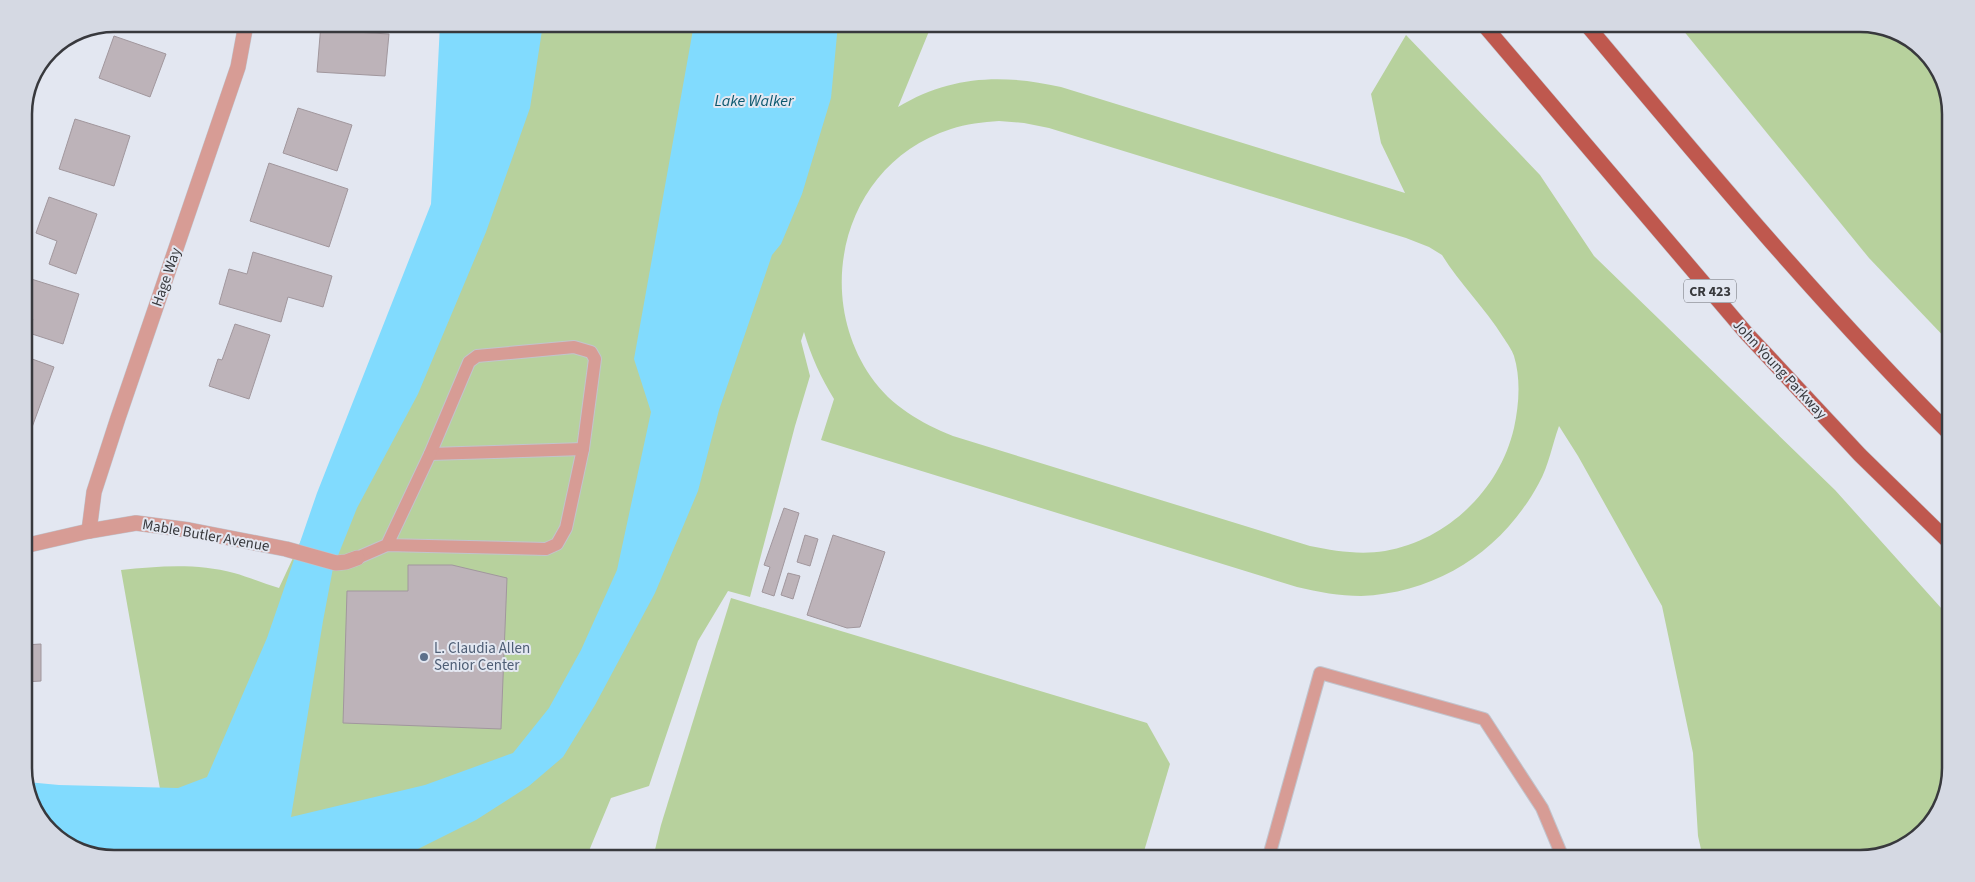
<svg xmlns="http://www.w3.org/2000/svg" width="1975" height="882" viewBox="0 0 1975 882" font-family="'Source Sans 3',sans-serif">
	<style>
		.green { fill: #b7d19d; fill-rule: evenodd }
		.water { fill: #81dbfe }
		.building { fill: #bdb3b9; stroke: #a1979d }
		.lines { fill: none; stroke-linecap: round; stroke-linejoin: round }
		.lane-casing { stroke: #c1c4cd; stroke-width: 14 }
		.street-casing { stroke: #c1c4cd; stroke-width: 16 }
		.primary-casing { stroke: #c1c4cd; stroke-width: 16 }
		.lane { stroke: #d79c95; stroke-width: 12 }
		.street { stroke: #d79c95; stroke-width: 15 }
		.primary { stroke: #bf584e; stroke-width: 15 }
		.service-dot { fill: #5c6f8a; stroke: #e3e7f1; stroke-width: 2 }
		.labels { text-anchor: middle; stroke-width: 4; stroke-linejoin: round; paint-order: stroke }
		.shield { fill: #e3e7f1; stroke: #6b6d73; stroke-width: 1 }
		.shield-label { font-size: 14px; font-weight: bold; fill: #38393d }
		.street-label { font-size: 15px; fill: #38393d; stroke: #e3e7f1 }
		.service-label { font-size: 15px; fill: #4e5e75; stroke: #e3e7f1; text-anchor: start }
		.water-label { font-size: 16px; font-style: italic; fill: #0c586f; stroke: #e3e7f1 }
		.rim { fill: none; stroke: #38393d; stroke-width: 2.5 }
	</style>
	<rect width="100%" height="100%" fill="#e3e7f1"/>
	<!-- green -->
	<g class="green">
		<path d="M485,24H932L898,107C951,75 1003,74 1061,87L1405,193L1381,143L1371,94L1406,35L1540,175L1594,256L1835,490L1951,619V768L1944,803L1911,843L1861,858H1703L1698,836L1693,753L1662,606L1578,456L1559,426C1552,445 1549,465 1539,483C1503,550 1438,593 1361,596C1340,596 1318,592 1297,587L821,440L834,399C821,378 811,356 804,332L801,341L810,376L795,426L750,597L728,591L698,641L649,786L611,798L586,858H174L170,845L121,570C159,566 197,563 234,573C249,577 264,584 279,588L477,162ZM999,121L1024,123L1049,128L1406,238L1429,247L1442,255C1460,284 1485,308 1503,337C1507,343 1512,350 1514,356C1521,379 1519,405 1514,428C1500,489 1448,540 1385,551C1359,555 1335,551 1310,546L953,436C921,423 891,406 871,377C811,290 846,162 951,129C966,124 983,122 999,121Z"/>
		<polygon points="1678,24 1861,24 1896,31 1936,64 1951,109 1951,344 1869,258"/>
		<polygon points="731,598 1147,723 1170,764 1142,858 653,858 661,825"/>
	</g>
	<!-- water -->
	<polygon class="water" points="440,24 543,24 530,108 486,232 418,394 357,508 333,568 323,621 291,817 425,785 513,753 549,708 581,650 617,570 651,412 634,359 694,24 838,24 831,98 802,194 781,244 772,255 719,410 698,491 655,593 595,705 563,757 529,786 476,820 406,855 396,858 114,858 79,851 42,823 27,782 59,785 178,788 207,777 267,638 317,493 431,204"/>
	<!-- building -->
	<g class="building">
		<polygon points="321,24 356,24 355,32 389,34 385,76 317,72"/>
		<polygon points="114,36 166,54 150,97 99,78"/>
		<polygon points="298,108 352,125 337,171 283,153"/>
		<polygon points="75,119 130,136 114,186 59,169"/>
		<polygon points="269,163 348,189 329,247 250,221"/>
		<polygon points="49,197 97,214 76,274 49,264 57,241 36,233"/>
		<polygon points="253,252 332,276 323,307 288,297 281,322 219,304 229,269 247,274"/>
		<polygon points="28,278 79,294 63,344 29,333 33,319 24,316 24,291"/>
		<polygon points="235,324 270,335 249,399 209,386 218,359 222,360"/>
		<polygon points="24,356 54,367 31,430 24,428"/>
		<polygon points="784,508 799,513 774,596 762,592 770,567 764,565"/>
		<polygon points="805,535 818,539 810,566 797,562"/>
		<polygon points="833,535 885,552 860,627 847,628 807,615"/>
		<polygon points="408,565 452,565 507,578 501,729 343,723 347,591 408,591"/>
		<polygon points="788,573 800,576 793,599 781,595"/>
		<polygon points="41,644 41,681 24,682 24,645"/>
	</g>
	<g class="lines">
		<defs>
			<g id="lane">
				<polyline points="430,454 583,449"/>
				<polyline points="357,558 387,545 546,549 557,544 566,528 583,449 595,359 591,352 574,347 477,356 469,362 430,454 387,545"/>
				<polyline points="1278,858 1269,856 1320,673 1484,719 1542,808 1563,858"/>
			</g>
			<g id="street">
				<polyline points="89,531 94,492 118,418 238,67 246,24"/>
				<polyline points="24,546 89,531 136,523 189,530 286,549 336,563 346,562 357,558"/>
			</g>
			<g id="primary">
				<polyline points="1483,24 1747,334 1860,455 1951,544"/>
				<path d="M1586,24C1704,165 1821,305 1951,435"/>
			</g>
		</defs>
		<!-- lane casing -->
		<use href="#lane" class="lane-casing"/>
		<!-- street casing -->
		<use href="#street" class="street-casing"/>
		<!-- primary casing -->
		<use href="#primary" class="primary-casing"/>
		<!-- lane -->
		<use href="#lane" class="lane"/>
		<!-- street -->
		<use href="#street" class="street"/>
		<!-- primary -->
		<use href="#primary" class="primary"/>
	</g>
	<!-- markers -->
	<circle class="service-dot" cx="424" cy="657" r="5"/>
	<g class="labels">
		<!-- shield labels -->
		<rect class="shield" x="1684" y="279.5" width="52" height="23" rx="4"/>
		<g class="shield-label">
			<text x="1710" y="296">CR 423</text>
		</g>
		<!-- street labels -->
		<g class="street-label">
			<text transform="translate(166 277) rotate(-71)" y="5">Hage Way</text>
			<text transform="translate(1780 369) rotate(47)" y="5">John Young Parkway</text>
			<text transform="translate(206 535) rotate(10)" y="5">Mable Butler Avenue</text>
		</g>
		<!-- service labels -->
		<g class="service-label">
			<text x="434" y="653">L. Claudia Allen<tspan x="434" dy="17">Senior Center</tspan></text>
		</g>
		<!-- water labels -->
		<g class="water-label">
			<text x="754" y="106">Lake Walker</text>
		</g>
	</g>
	<!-- crop -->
	<path d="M0 0H1975V882H0ZM114 32H1860A82 82 0 0 1 1942 114V768A82 82 0 0 1 1860 850H114A82 82 0 0 1 32 768V114A82 82 0 0 1 114 32Z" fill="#d5d9e3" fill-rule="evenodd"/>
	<path class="rim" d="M114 32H1860A82 82 0 0 1 1942 114V768A82 82 0 0 1 1860 850H114A82 82 0 0 1 32 768V114A82 82 0 0 1 114 32Z"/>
</svg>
